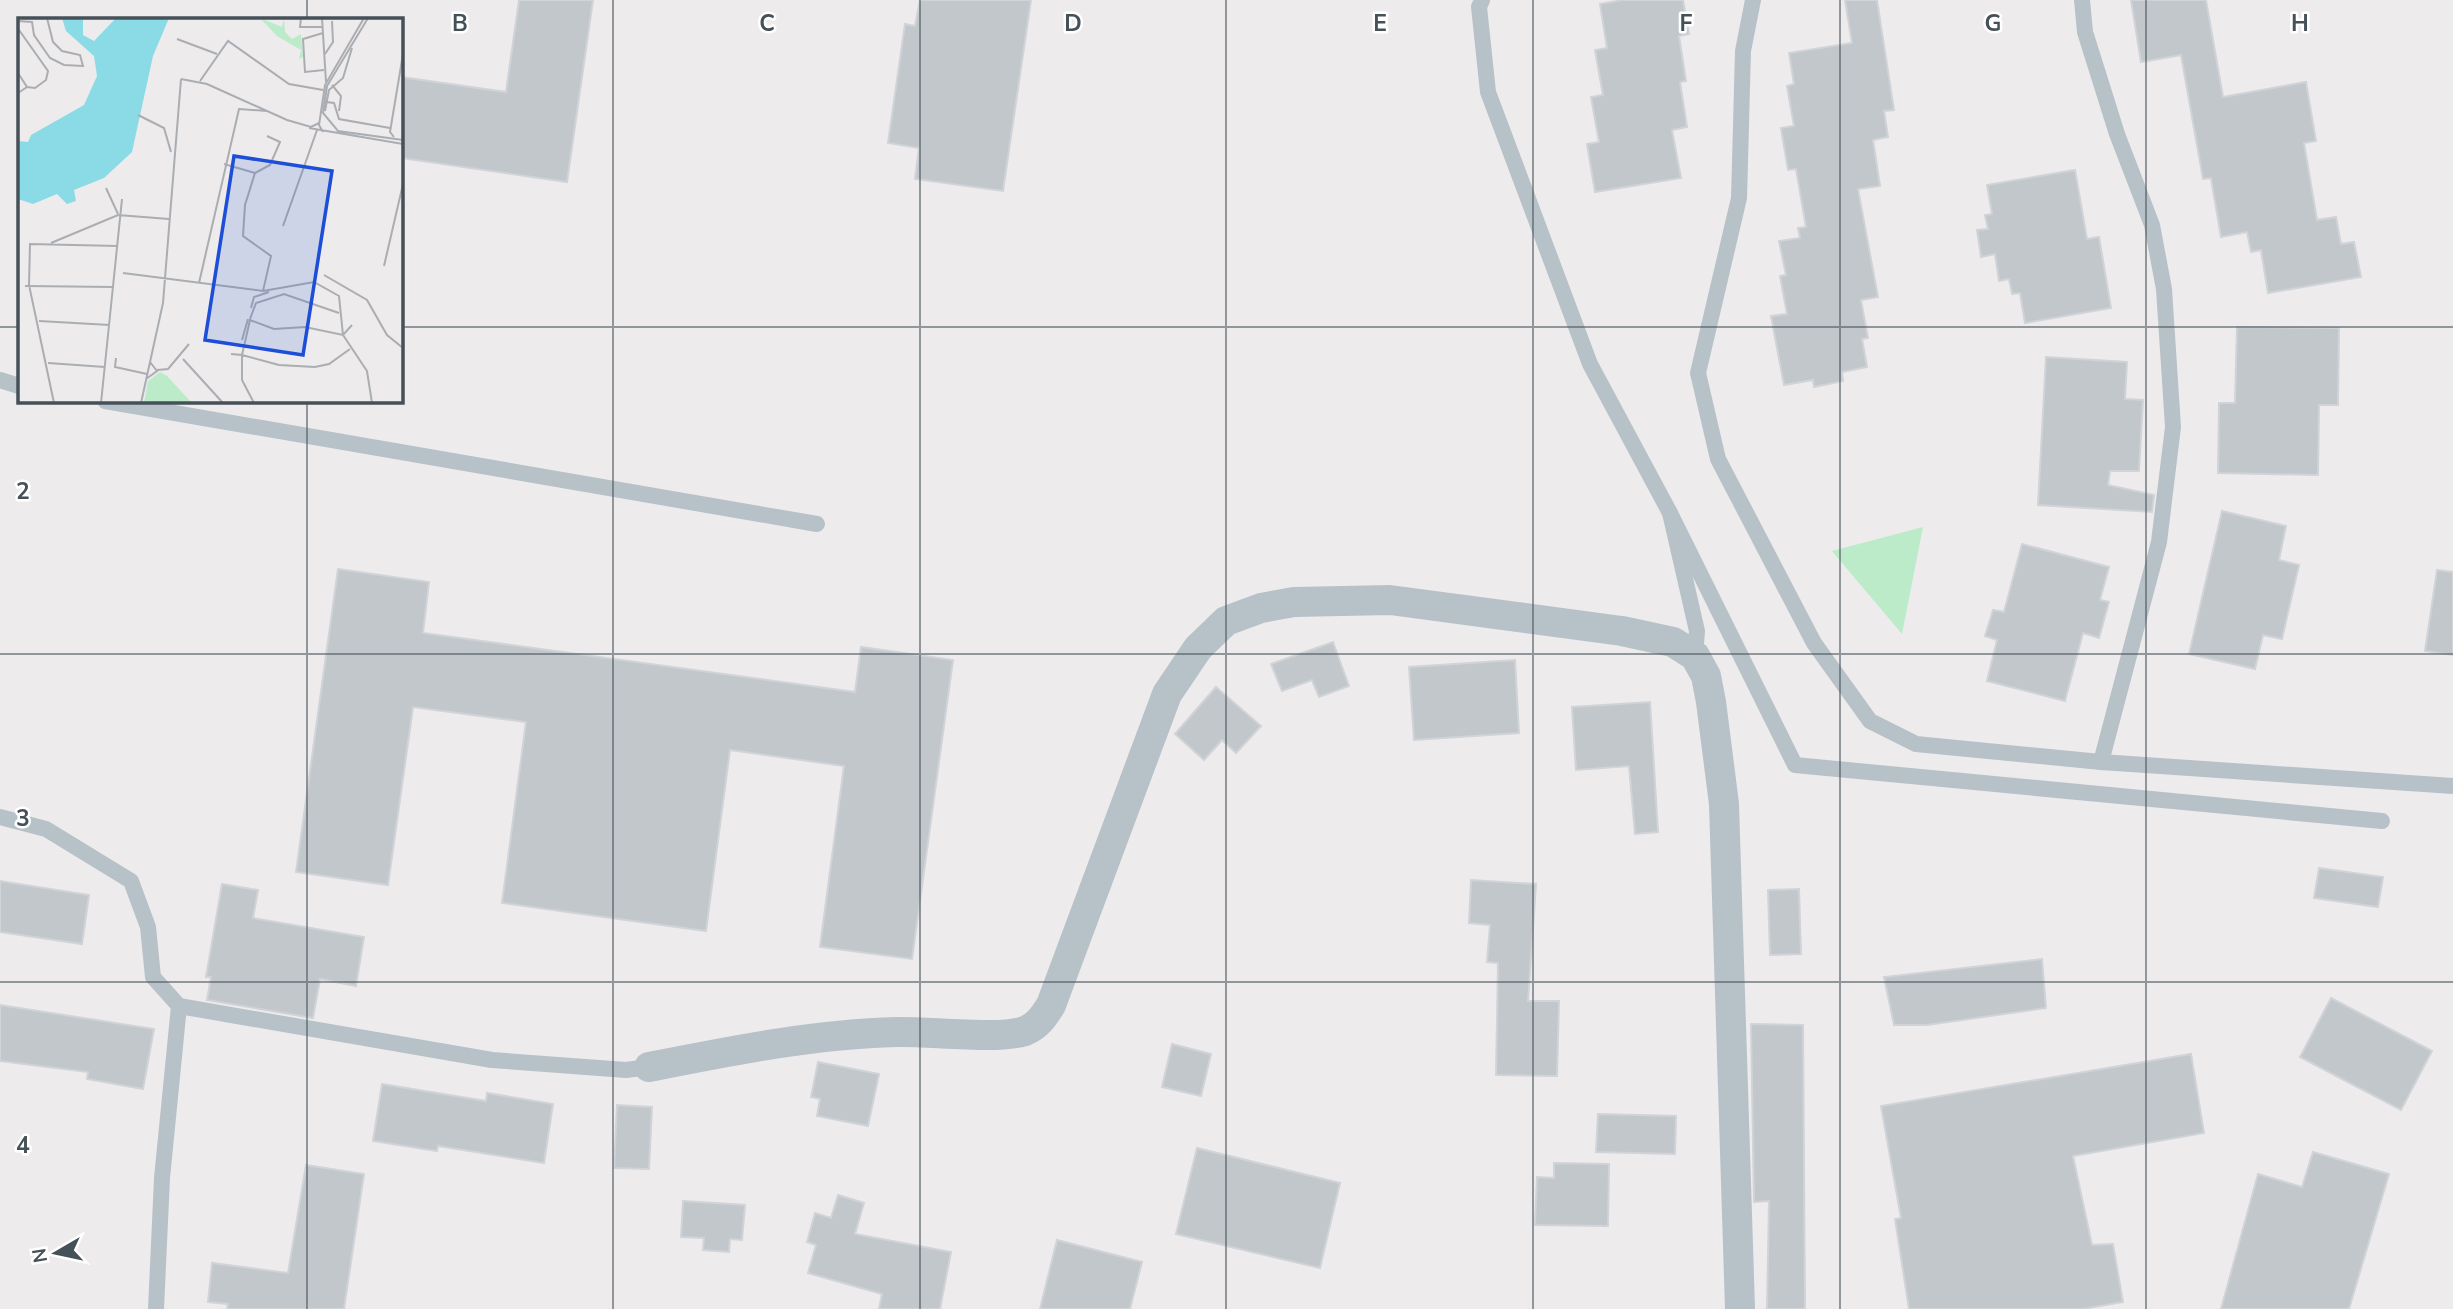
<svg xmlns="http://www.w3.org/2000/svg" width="2453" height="1309" viewBox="0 0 2453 1309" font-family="'Nunito Sans',sans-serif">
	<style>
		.green { fill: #bbebc9 }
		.building { fill: #c2c7cb; stroke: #d0d3d7; stroke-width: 2 }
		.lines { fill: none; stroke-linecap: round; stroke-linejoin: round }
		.service { stroke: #b7c2c8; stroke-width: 16 }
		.minor { stroke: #b7c2c8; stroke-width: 30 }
		.grid { fill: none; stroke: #455158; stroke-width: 2; stroke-opacity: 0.55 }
		.inset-road { fill: none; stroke: #aaadb1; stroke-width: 2 }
		.view { fill: #1d4ed8; fill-opacity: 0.15; stroke: #1d4ed8; stroke-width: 3.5 }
		.inset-edge { fill: none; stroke: #455158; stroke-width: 3.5 }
		.grid-label { font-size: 23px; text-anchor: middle; font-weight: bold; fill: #455158; stroke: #fff; stroke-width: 5; stroke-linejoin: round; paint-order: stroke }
	</style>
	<rect width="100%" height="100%" fill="#eeebec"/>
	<!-- green -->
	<polygon class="green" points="1923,527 1902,634 1832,551"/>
	<!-- building -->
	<g class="building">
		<polygon points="519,0 593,0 567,182 401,158 401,77 506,92"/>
		<polygon points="920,0 1031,0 1003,191 915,179 919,148 888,143 905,24 915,26"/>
		<polygon points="1622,0 1683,0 1689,34 1679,36 1686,81 1680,82 1687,127 1672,130 1681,178 1595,192 1587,144 1599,142 1591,97 1603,95 1595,50 1607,48 1600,4"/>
		<polygon points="1845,0 1877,0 1894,110 1884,111 1888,137 1873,140 1880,186 1858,189 1878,297 1861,300 1868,338 1862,339 1867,367 1842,372 1843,381 1814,387 1813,380 1784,385 1771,316 1787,314 1780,276 1786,275 1779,241 1800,238 1798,228 1806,227 1796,169 1788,170 1781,128 1794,126 1787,86 1794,84 1789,53 1852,43"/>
		<polygon points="2131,0 2206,0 2223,97 2306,82 2316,141 2304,143 2317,220 2336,217 2341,244 2354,242 2361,277 2268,293 2261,250 2251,252 2247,232 2221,237 2211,178 2203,179 2181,55 2141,62"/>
		<polygon points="2075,170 2087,239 2099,237 2111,308 2025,323 2020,293 2012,294 2009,279 1999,281 1995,254 1981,257 1977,230 1988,229 1985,215 1992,214 1987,185"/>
		<polygon points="2237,327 2339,328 2338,405 2319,405 2318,475 2218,473 2219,403 2235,403"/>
		<polygon points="2046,357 2127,362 2125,399 2143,400 2139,471 2110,471 2108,485 2154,495 2152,512 2038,505"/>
		<polygon points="2222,511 2286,526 2279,560 2299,565 2282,639 2263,635 2255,669 2189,654"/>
		<polygon points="2022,544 2109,567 2100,600 2109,602 2099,638 2083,633 2065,701 1987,681 1997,640 1985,636 1993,610 2004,612"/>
		<polygon points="338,569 429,582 423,633 855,692 861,647 953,660 912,959 820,947 844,766 730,750 706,931 502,903 526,722 413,707 388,885 296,872"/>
		<polygon points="2437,570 2453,572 2453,655 2425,651"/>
		<polygon points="1333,642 1349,686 1319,697 1312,680 1282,691 1271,664"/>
		<polygon points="1515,660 1519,733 1414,740 1409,667"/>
		<polygon points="1216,687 1261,726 1236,753 1222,740 1204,760 1175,734"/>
		<polygon points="1650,702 1658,832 1635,834 1629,766 1576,770 1572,707"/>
		<polygon points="2319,868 2383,877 2378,907 2314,898"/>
		<polygon points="1471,880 1536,884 1528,1001 1559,1001 1557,1076 1496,1075 1498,963 1487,962 1490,925 1469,923"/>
		<polygon points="0,881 89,895 82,944 0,932"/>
		<polygon points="222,884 258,890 253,918 364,937 356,986 320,979 313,1018 207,1000 211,977 206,977"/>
		<polygon points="1799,889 1801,954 1770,955 1768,890"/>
		<polygon points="2042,959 2046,1008 1927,1025 1894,1025 1884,977"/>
		<polygon points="2331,998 2432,1051 2401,1110 2300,1057"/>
		<polygon points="0,1005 154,1029 143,1089 87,1079 88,1072 0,1061"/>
		<polygon points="1751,1024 1803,1025 1805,1309 1767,1309 1769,1201 1754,1202"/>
		<polygon points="1172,1044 1211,1054 1201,1096 1162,1087"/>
		<polygon points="2191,1054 2204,1133 2073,1156 2092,1245 2113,1244 2123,1302 2083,1309 1909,1309 1895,1219 1901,1218 1881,1106"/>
		<polygon points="818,1062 879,1074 868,1126 817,1116 820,1099 811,1097"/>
		<polygon points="382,1084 486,1101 487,1093 553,1104 544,1163 438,1146 437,1151 373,1141"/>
		<polygon points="617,1105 652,1107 649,1169 614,1168"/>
		<polygon points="1598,1114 1676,1116 1675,1154 1596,1152"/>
		<polygon points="1197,1148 1340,1183 1320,1268 1176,1234"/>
		<polygon points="2313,1152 2389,1174 2349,1309 2221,1309 2258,1174 2302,1187"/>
		<polygon points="1554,1163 1609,1164 1608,1226 1535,1225 1537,1177 1554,1178"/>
		<polygon points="306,1165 364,1174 344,1309 227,1309 228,1304 208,1302 212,1263 288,1273"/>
		<polygon points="838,1195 864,1203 855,1234 951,1252 940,1309 879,1309 882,1294 808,1273 816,1245 807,1242 815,1213 831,1218"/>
		<polygon points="683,1201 745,1205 742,1240 730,1239 729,1252 703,1250 704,1238 681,1237"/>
		<polygon points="1057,1240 1142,1262 1130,1309 1040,1309"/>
	</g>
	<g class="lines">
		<!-- service -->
		<g class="service">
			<polyline points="1482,0 1479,7 1488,92 1590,364 1670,513 1697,631 1695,656"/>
			<polyline points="1753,0 1743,51 1739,198 1698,373 1718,459 1814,643 1870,721 1916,744 2101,762"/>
			<polyline points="2082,0 2085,32 2117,134 2152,225 2164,289 2173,427 2159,542 2101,762 2453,786"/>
			<polyline points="0,380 19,386"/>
			<polyline points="105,401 817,524"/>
			<polyline points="1670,513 1795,765 2382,821"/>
			<polyline points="0,817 46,829 131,881 148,927 153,977 179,1006 492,1060 626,1070 649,1067"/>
			<polyline points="156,1309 162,1178 179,1006"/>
		</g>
		<!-- minor -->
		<path class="minor" d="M649,1067C730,1051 814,1034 897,1032C928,1031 999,1040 1025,1031C1038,1026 1044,1016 1051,1005L1167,694L1198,648L1226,621L1261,608L1294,602L1390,600L1622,631L1673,642L1695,656L1706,676L1711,702L1724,804L1740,1309"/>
	</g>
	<!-- grid -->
	<path class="grid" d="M307,0V19M613,0V1309M920,0V1309M1226,0V1309M1533,0V1309M1840,0V1309M2146,0V1309M0,327H19M401,327H2453M307,401V1309M0,654H2453M0,982H2453"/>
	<!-- overview -->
	<g transform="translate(18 18)">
		<rect width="385" height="385" fill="#eeebec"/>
		<path d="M242,0L264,9L266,0L267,14L274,21L283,16L285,39L281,41L283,32L259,18ZM142,354L149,358L174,385H126L130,363Z" fill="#bbebc9"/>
		<path d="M44,0H65V17L76,23L98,0H151L135,38L114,134L86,160L56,172L58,183L49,186L39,176L15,186L0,181V123L10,124L13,117L66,87L79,58L76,38L48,13Z" fill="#8adbe6"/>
		<path class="inset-road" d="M283,0L282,9H304M304,0L308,64M350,0L309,68L305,95L320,113L385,122M0,3L14,4L16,17L32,40L46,47L65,48L62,37L44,33L35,24L29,0M1,12L30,53L28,62L17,70L9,69M305,15L285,21L287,54L306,52M159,21L199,36M307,36L315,24L314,3M0,55L9,69L0,75M163,61L189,66L269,102L293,109L301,105M182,63L210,23L271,66L305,72M314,67L323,78L321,93M308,84L316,85L321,101L372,110M307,93L311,72L325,60L334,30M120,97L146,110L153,134M291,110L385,126M305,114L301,107L307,67L346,0M376,119L372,114L385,36M206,146L237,155M88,170L100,196M265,208L299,112M33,225L100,197L151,201M366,248L385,166M105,255L245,273L253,238L225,218L227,187L237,155L252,147L262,124L249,118M306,257L349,282L369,317L385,330M181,265L221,91L249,93M7,268L96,269M245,273L296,264L321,278L325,317L349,353L354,385M233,290L236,279L251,274M232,301L238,285L266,276L321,295M21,303L92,307M224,322L230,301M332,331L311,346L297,349L261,347L224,337L232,302L256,311L287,309L325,317L334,307M213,336L224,337V362L236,385M98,340L97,349L129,356M165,341L205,385M30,345L87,349M139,352L150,351L171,326M128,361L139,353L132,344M36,385L11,267L12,226L100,228M83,385L104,181M123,385L145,285L163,61"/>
		<path class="view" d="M216,138L314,153L285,337L187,322Z"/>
		<rect width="385" height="385" class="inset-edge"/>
	</g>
	<g class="grid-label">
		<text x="460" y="31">B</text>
		<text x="767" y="31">C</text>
		<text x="1073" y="31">D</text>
		<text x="1380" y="31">E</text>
		<text x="1686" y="31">F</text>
		<text x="1993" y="31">G</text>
		<text x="2300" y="31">H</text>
		<text x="23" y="499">2</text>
		<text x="23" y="826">3</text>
		<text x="23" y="1153">4</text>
	</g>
	<!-- north arrow -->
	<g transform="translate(56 1253) rotate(261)" stroke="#ffffff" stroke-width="5" paint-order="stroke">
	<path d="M0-5L12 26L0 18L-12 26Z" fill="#455158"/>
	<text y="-10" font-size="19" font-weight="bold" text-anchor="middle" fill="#455158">N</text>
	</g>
</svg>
